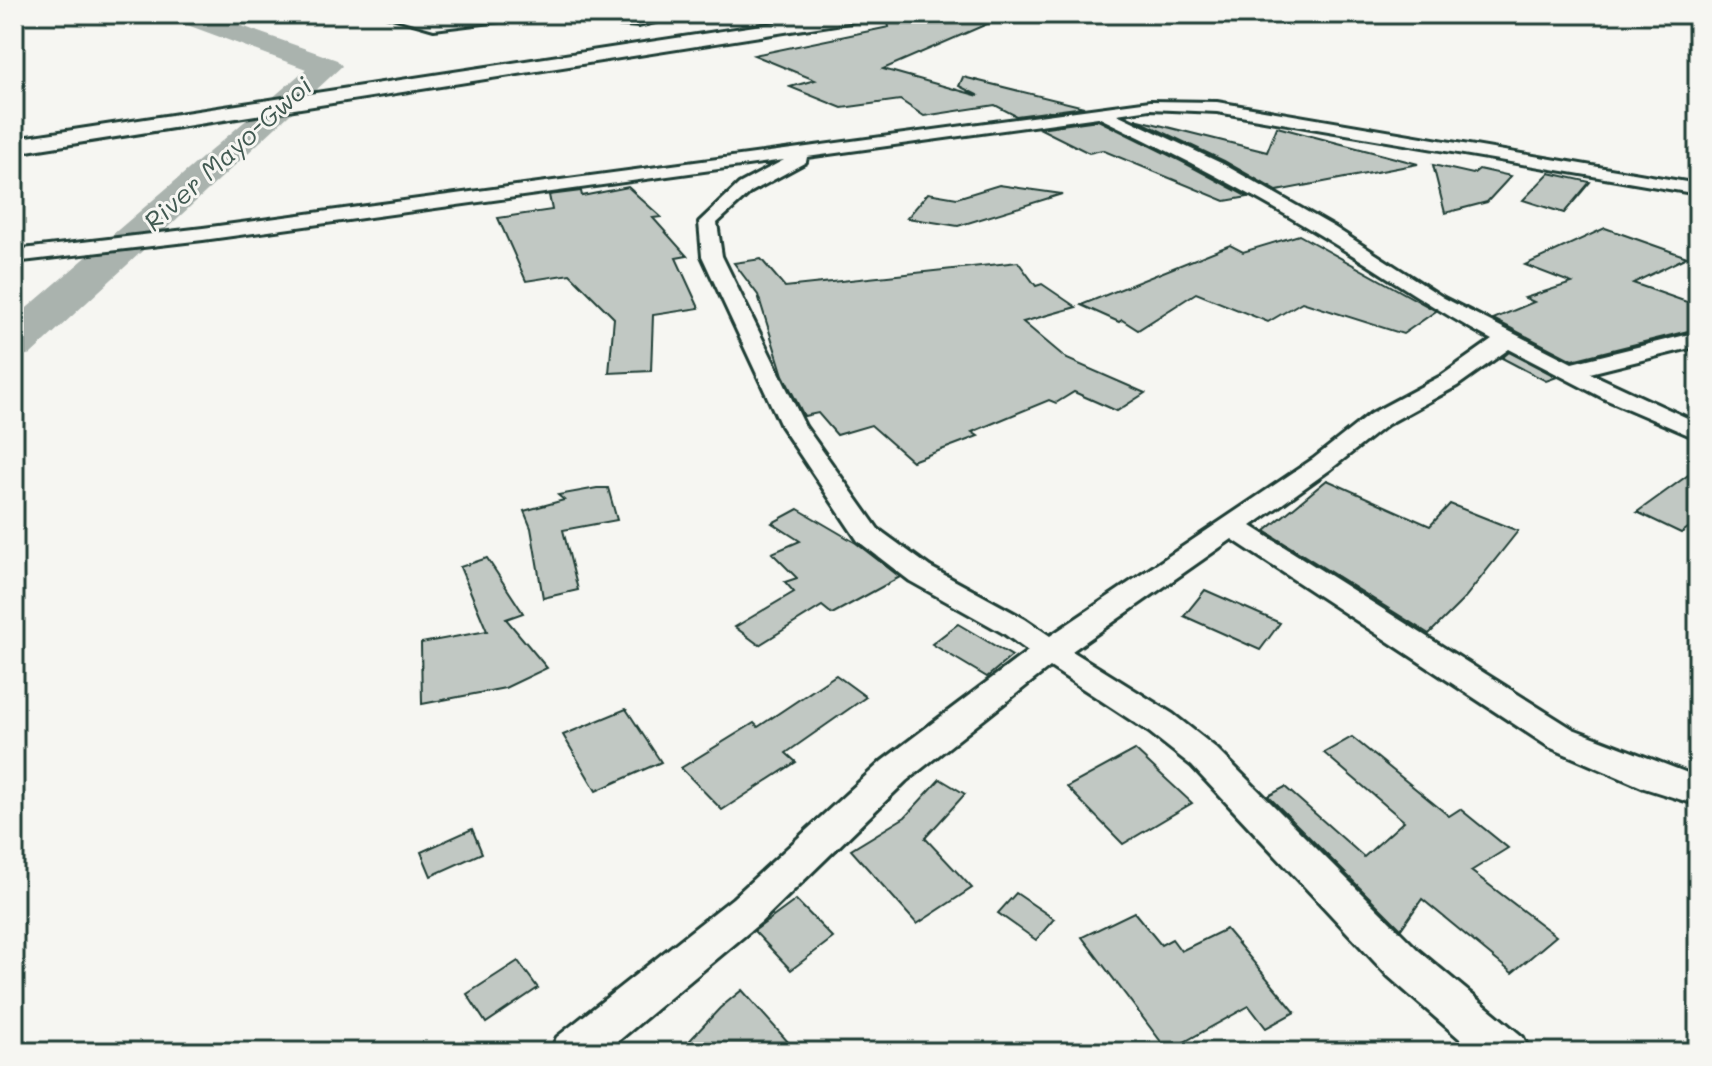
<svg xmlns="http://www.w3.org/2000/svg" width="1712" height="1066" viewBox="0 0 1712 1066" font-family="Mali,sans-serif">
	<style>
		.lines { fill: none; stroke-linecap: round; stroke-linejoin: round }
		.river { fill: #aab3ae; fill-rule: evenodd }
		.building { fill: #c1c8c3; stroke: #1f3d34; stroke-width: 2 }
		.street-casing { stroke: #1f3d34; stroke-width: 6 }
		.secondary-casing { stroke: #1f3d34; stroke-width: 6 }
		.street { fill: #f6f6f2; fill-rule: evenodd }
		.secondary { fill: #f6f6f2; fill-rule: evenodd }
		.labels { text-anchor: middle; stroke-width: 6; stroke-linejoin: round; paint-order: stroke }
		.far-water-label { font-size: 26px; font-style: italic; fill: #425a52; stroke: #f6f6f2 }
	</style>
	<rect width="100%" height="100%" fill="#f6f6f2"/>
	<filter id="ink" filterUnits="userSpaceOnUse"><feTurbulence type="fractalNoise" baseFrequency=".0125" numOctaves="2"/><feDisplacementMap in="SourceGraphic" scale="16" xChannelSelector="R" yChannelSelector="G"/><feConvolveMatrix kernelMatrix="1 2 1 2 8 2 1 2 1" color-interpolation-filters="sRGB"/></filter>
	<g filter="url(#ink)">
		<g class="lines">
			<!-- river -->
			<polygon class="river" points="170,14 208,14 337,60 342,66 31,354 14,358 14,319 306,69 174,20"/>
		</g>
		<!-- building -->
		<g class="building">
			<polygon points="886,14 1010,14 883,69 979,96 959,86 963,77 1084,107 1016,116 995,105 924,116 900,100 842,108 790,87 815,80 754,55 889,27"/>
			<polygon points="1135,119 1267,152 1277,127 1418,164 1277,191 1224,161"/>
			<polygon points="1098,120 1181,161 1248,197 1225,201 1102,150 1089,153 1039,128"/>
			<polygon points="1433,165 1473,174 1479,169 1511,176 1487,202 1445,213"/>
			<polygon points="1549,173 1590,182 1564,213 1523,200"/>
			<polygon points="999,185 1062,194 958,226 907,218 928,193 957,198"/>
			<polygon points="628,187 661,217 653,218 687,256 676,258 699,308 653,315 651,371 609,373 614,318 570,274 526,281 498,218 552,210 549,195 581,191 582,196"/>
			<polygon points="1605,228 1687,257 1633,283 1698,306 1698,326 1688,331 1572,360 1493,319 1534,302 1525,298 1572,283 1525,265"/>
			<polygon points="1299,235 1436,311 1403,334 1302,302 1268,322 1196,293 1138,330 1122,320 1119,322 1081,305 1230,245 1243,252"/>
			<polygon points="761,259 785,287 1018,262 1036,286 1042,284 1076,307 1023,322 1067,359 1145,393 1117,411 1074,392 1056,403 1049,400 972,432 978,436 912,461 871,425 837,435 818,413 804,416 783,375 758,295 734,263"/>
			<polygon points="1509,352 1557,377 1546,381 1502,358"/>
			<polygon points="1698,468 1698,521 1681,533 1637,512"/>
			<polygon points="1327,480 1430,526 1450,504 1518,531 1463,600 1429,634 1265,531"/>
			<polygon points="597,488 608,488 617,520 563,530 578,590 543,598 531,528 524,511 564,500 558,495"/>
			<polygon points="798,509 856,543 900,577 832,614 822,606 759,645 735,627 794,592 785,582 797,578 772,553 800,541 772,523"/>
			<polygon points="487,558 523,613 506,619 547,668 505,688 422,704 421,643 487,631 460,567"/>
			<polygon points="1205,590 1280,623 1260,650 1184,616"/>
			<polygon points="958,624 1012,656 987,677 932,644"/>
			<polygon points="836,675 866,697 786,753 796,762 722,810 681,768 754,723 758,727"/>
			<polygon points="626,709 661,762 596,791 563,735"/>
			<polygon points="1352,737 1449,816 1460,809 1508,848 1471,871 1556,936 1512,973 1422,899 1401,929 1268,796 1285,787 1364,857 1404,821 1324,753"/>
			<polygon points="1135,750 1192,803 1123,844 1067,787"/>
			<polygon points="940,779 965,794 925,838 972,888 917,924 851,850 905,817"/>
			<polygon points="472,829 482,853 431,876 421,852"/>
			<polygon points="1016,893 1054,919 1036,940 998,913"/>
			<polygon points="796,900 833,938 791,970 754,931"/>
			<polygon points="1134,912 1161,945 1172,939 1181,951 1226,929 1295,1012 1266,1028 1249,1006 1168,1051 1082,937"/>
			<polygon points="518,961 538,988 486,1023 467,994"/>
			<polygon points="742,990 797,1052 679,1052 720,1008"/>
		</g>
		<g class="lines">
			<defs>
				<g id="street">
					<polygon points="382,14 403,14 434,21 497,14 584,14 638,18 689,14 638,26 533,17 434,29"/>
					<path d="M1150,101L1217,102L1698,184V194L1217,112L1150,109L1117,114L1223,164L1334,227L1444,298L1572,363L1698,332V346L1590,373L1698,423V439L1605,399L1509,349L1457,386L1388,424L1331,469L1251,526L1573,729L1698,777V805L1644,788L1549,747L1232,539L1072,651L1173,714L1216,748L1418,950L1523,1037L1530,1052H1475L1388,976L1192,766L1149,732L1050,667L906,781L761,922L605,1052H550L557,1037L733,898L882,761L1028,651L1003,633L910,581L858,541L781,426L702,256L699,222L739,184L784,160L203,240L14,262V250L203,228ZM1098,117C1173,153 1248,191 1320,235C1378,270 1432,308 1492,340L1441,376L1370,414L1313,459L1050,636L1025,619L930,567L878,529L805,426L722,256L717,223L751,192L806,162L807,157Z"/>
				</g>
				<polygon id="secondary" points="834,14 877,14 868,19 14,153 14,139"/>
			</defs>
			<!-- street casing -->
			<use href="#street" class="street-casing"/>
			<!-- secondary casing -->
			<use href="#secondary" class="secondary-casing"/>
			<!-- street -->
			<use href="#street" class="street"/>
			<!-- secondary -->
			<use href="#secondary" class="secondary"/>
		</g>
	</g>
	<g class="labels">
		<!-- far-water labels -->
		<g class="far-water-label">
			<text transform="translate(228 154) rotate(-42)" y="9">River Mayo-Gwoi</text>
		</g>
	</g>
	<!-- margin -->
	<rect width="1712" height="1066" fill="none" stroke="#f6f6f2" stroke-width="48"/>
	<rect x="24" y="24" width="1664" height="1018" fill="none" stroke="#1f3d34" stroke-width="3" filter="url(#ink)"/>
</svg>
